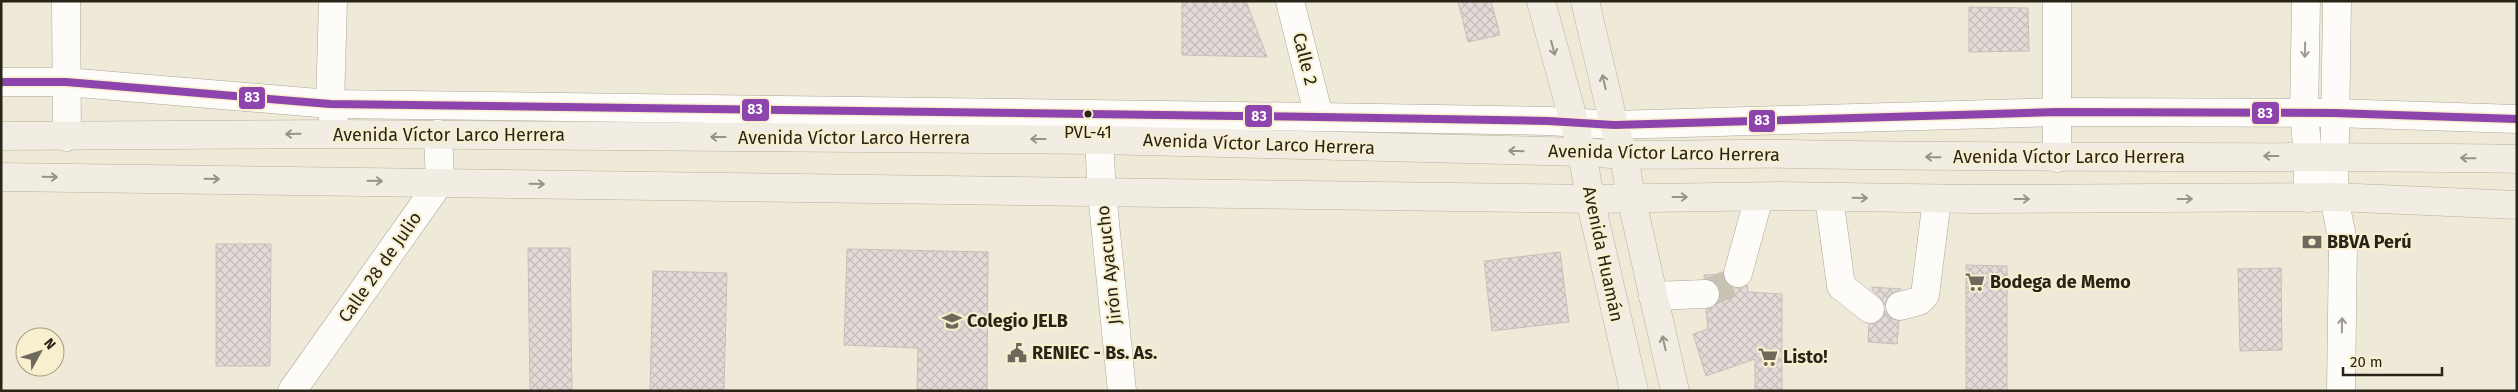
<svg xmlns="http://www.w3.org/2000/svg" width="2518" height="392" viewBox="0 0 2518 392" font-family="'Fira Sans',sans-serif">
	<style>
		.building { fill: url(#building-cross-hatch); stroke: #c7bfba }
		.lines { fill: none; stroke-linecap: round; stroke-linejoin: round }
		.minor-tunnel { stroke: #c7c2b2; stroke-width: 28; stroke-dasharray: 28 14; stroke-linecap: butt }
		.minor-casing { stroke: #aaa699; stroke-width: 29 }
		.major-casing { stroke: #bab19b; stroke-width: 29 }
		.minor { stroke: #fdfcf9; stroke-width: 28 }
		.major { stroke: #f2ede2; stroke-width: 28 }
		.bus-1-casing { stroke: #f8efcf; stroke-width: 11 }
		.bus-1 { stroke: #8e44ad; stroke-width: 8 }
		.oneway { stroke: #979387 }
		.oneway2 { stroke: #9d9b94 }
		.bus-dot { fill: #282418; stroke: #f8efcf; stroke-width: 2 }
		.labels { text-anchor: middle; stroke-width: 4; stroke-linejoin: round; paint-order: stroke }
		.bus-label { font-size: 17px; fill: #282418; stroke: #f8efcf }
		.street-label { font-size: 18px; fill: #282418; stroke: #f8efcf }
		.poi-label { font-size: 18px; font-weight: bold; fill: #282418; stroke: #f8efcf; text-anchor: start }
		.line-badge { stroke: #f8efcf; stroke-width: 2 }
		.badge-label { font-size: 14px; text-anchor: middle; font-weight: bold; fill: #fff }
	</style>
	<defs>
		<pattern id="building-cross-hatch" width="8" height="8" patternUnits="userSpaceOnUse" patternTransform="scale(1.25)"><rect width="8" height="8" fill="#e3dbd7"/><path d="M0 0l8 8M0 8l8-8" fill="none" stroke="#c3bcb8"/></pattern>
	</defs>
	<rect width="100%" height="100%" fill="#efead8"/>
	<!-- building -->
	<g class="building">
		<polygon points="1182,1 1246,1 1267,57 1182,55"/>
		<polygon points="1458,1 1491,1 1500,35 1468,42"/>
		<polygon points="1969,7 2028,8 2029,51 1969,52"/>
		<polygon points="216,244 271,244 270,366 216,366"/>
		<polygon points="528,248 570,248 572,391 530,391"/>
		<polygon points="847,249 988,252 987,391 917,391 918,348 844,345"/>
		<polygon points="1560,252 1569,322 1492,331 1484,261"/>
		<polygon points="1966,265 2007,266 2007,391 1966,391"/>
		<polygon points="2281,268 2282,350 2240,351 2238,269"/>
		<polygon points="653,271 727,273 724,391 650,391"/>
		<polygon points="1723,274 1727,284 1733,288 1741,288 1747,285 1748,292 1782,294 1782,391 1755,391 1755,359 1706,376 1693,334 1708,329 1706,309 1714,307 1719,302 1721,294 1718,285 1712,280 1704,278 1704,275"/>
		<polygon points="1872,287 1901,289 1889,295 1885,305 1880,297 1872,290"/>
		<polygon points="1885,311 1889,317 1899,321 1897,344 1868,342 1869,324 1882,319"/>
	</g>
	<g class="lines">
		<!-- minor-tunnel -->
		<polyline class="minor-tunnel" points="1705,294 1731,283 1738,273"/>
		<defs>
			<g id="minor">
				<polyline points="66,1 67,137"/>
				<polyline points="333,1 330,104 334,122"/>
				<polyline points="1290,1 1319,117"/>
				<polyline points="2057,1 2057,158"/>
				<polyline points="2306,1 2304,113 2308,156 2308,198"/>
				<polyline points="2337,1 2334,197 2343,242 2341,391"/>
				<polyline points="1,82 66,82 330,104 1319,117 1548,121 1614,125 2057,112 2334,113 2517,119"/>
				<polyline points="1099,140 1102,194 1122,391"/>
				<polyline points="1829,197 1841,286 1870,309"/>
				<polyline points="1738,273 1759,197"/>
				<polyline points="1653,296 1705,294"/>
				<polyline points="1900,306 1919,301 1925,295 1937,199"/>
				<polyline points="292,391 440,182 438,134"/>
			</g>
			<g id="major">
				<polyline points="1541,1 1582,152 1590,199 1634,391"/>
				<polyline points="1585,1 1614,125 1624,156 1631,197 1675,391"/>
				<path d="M1,136L336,134L1099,140L1582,152C1652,158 1723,152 1793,154C2034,159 2276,155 2517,159"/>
				<polyline points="1,177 1590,199 1780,196 1973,199 2334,197 2517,205"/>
			</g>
		</defs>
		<!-- minor casing -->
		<use href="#minor" class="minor-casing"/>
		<!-- major casing -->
		<use href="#major" class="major-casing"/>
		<!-- minor -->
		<use href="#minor" class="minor"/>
		<!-- major -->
		<use href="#major" class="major"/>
		<defs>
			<polyline id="bus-1" points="1,82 66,82 330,104 1319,117 1548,121 1614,125 2057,112 2334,113 2517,119"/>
		</defs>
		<!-- bus-1 casing -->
		<use href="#bus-1" class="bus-1-casing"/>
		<!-- bus-1 -->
		<use href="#bus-1" class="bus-1"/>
	</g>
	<!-- one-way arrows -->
	<defs><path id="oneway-shaft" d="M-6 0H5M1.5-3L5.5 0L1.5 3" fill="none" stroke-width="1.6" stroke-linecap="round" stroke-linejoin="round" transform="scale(1.25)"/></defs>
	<g class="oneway">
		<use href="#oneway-shaft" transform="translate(1553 48) rotate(75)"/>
		<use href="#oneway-shaft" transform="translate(1604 82) rotate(-103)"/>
		<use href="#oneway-shaft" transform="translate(293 134) rotate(179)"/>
		<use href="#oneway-shaft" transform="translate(718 137) rotate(-180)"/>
		<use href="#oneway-shaft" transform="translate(1038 139) rotate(-180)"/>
		<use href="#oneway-shaft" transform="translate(1516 151) rotate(-178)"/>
		<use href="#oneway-shaft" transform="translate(2271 156) rotate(180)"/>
		<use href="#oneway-shaft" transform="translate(1933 157) rotate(-179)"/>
		<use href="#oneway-shaft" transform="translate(2468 158) rotate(-179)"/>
		<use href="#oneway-shaft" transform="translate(50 177) rotate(1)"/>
		<use href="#oneway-shaft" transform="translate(212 179) rotate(1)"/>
		<use href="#oneway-shaft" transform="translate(375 181) rotate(1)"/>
		<use href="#oneway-shaft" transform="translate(537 184) rotate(1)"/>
		<use href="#oneway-shaft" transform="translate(1680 197)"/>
		<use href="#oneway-shaft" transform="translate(1860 198) rotate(1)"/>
		<use href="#oneway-shaft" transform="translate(2022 199)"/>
		<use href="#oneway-shaft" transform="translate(2185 199)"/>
		<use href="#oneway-shaft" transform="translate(1664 343) rotate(-103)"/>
	</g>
	<g class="oneway2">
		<use href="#oneway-shaft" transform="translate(2305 50) rotate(91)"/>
		<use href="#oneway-shaft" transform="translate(2342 325) rotate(-89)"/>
	</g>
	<!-- icons -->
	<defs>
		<symbol id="bank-bare" viewBox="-9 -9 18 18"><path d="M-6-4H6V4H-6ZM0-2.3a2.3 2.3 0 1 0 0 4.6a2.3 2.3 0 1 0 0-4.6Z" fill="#6e695b" stroke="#f8efcf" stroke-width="2.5" paint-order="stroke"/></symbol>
		<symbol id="supermarket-bare" viewBox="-9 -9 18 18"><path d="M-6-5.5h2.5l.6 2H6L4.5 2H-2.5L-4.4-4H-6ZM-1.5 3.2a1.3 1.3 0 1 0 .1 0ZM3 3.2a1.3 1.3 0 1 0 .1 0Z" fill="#6e695b" stroke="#f8efcf" stroke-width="2.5" paint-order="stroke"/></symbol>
		<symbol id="school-bare" viewBox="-9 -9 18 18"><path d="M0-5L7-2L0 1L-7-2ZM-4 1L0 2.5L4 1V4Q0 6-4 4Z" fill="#6e695b" stroke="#f8efcf" stroke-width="2.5" paint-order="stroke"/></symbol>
		<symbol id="civic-bare" viewBox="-9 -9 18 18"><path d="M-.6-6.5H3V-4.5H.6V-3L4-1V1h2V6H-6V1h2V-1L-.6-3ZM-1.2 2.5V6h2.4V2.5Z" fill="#6e695b" stroke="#f8efcf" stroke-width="2.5" paint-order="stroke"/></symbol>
	</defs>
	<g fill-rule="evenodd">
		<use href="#bank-bare" x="2298" y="228" width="28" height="28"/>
		<use href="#supermarket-bare" x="1961" y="268" width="28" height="28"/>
		<use href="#school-bare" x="938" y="307" width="28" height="28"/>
		<use href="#civic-bare" x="1003" y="339" width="28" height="28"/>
		<use href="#supermarket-bare" x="1754" y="343" width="28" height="28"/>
	</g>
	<!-- markers -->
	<circle class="bus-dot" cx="1088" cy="114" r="4.5"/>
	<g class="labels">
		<!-- bus labels -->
		<g class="bus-label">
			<text x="1088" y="138">PVL-41</text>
		</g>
		<!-- street labels -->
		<g class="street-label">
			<text transform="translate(1305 59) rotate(76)" y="6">Calle 2</text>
			<text x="449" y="141">Avenida Víctor Larco Herrera</text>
			<text x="854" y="144">Avenida Víctor Larco Herrera</text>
			<text transform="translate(1259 144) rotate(2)" y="6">Avenida Víctor Larco Herrera</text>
			<text transform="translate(1664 153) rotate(1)" y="6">Avenida Víctor Larco Herrera</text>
			<text x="2069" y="163">Avenida Víctor Larco Herrera</text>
			<text transform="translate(1603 254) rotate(78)" y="6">Avenida Huamán</text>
			<text transform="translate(1109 265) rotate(-96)" y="6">Jirón Ayacucho</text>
			<text transform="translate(380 267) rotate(-55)" y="6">Calle 28 de Julio</text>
		</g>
		<!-- poi labels -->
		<g class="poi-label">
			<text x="2327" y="248">BBVA Perú</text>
			<text x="1990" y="288">Bodega de Memo</text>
			<text x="967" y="327">Colegio JELB</text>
			<text x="1032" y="359">RENIEC - Bs. As.</text>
			<text x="1783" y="363">Listo!</text>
		</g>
	</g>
	<g class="line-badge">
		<rect x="238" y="86" width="28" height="24" rx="5" fill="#8e44ad"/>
		<rect x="741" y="98" width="29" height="24" rx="5" fill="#8e44ad"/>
		<rect x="2251" y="101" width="29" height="24" rx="5" fill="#8e44ad"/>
		<rect x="1244" y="104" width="29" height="24" rx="5" fill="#8e44ad"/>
		<rect x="1748" y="109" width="28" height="24" rx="5" fill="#8e44ad"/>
	</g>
	<g class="badge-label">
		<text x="252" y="102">83</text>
		<text x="755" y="114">83</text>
		<text x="2265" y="118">83</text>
		<text x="1259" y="121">83</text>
		<text x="1762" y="125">83</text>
	</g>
	<!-- border -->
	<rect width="2518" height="392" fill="none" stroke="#282418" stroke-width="5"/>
	<!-- north arrow -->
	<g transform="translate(40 352) rotate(50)"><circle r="24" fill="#f8efcf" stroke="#a59e86"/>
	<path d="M0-4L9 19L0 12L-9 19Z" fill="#6e695b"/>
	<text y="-8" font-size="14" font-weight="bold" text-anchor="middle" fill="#282418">N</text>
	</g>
	<!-- scale -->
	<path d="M2343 367v8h99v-8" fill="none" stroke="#282418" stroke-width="2.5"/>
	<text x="2350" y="367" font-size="15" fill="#282418" stroke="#f8efcf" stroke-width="4" paint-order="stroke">20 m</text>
</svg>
